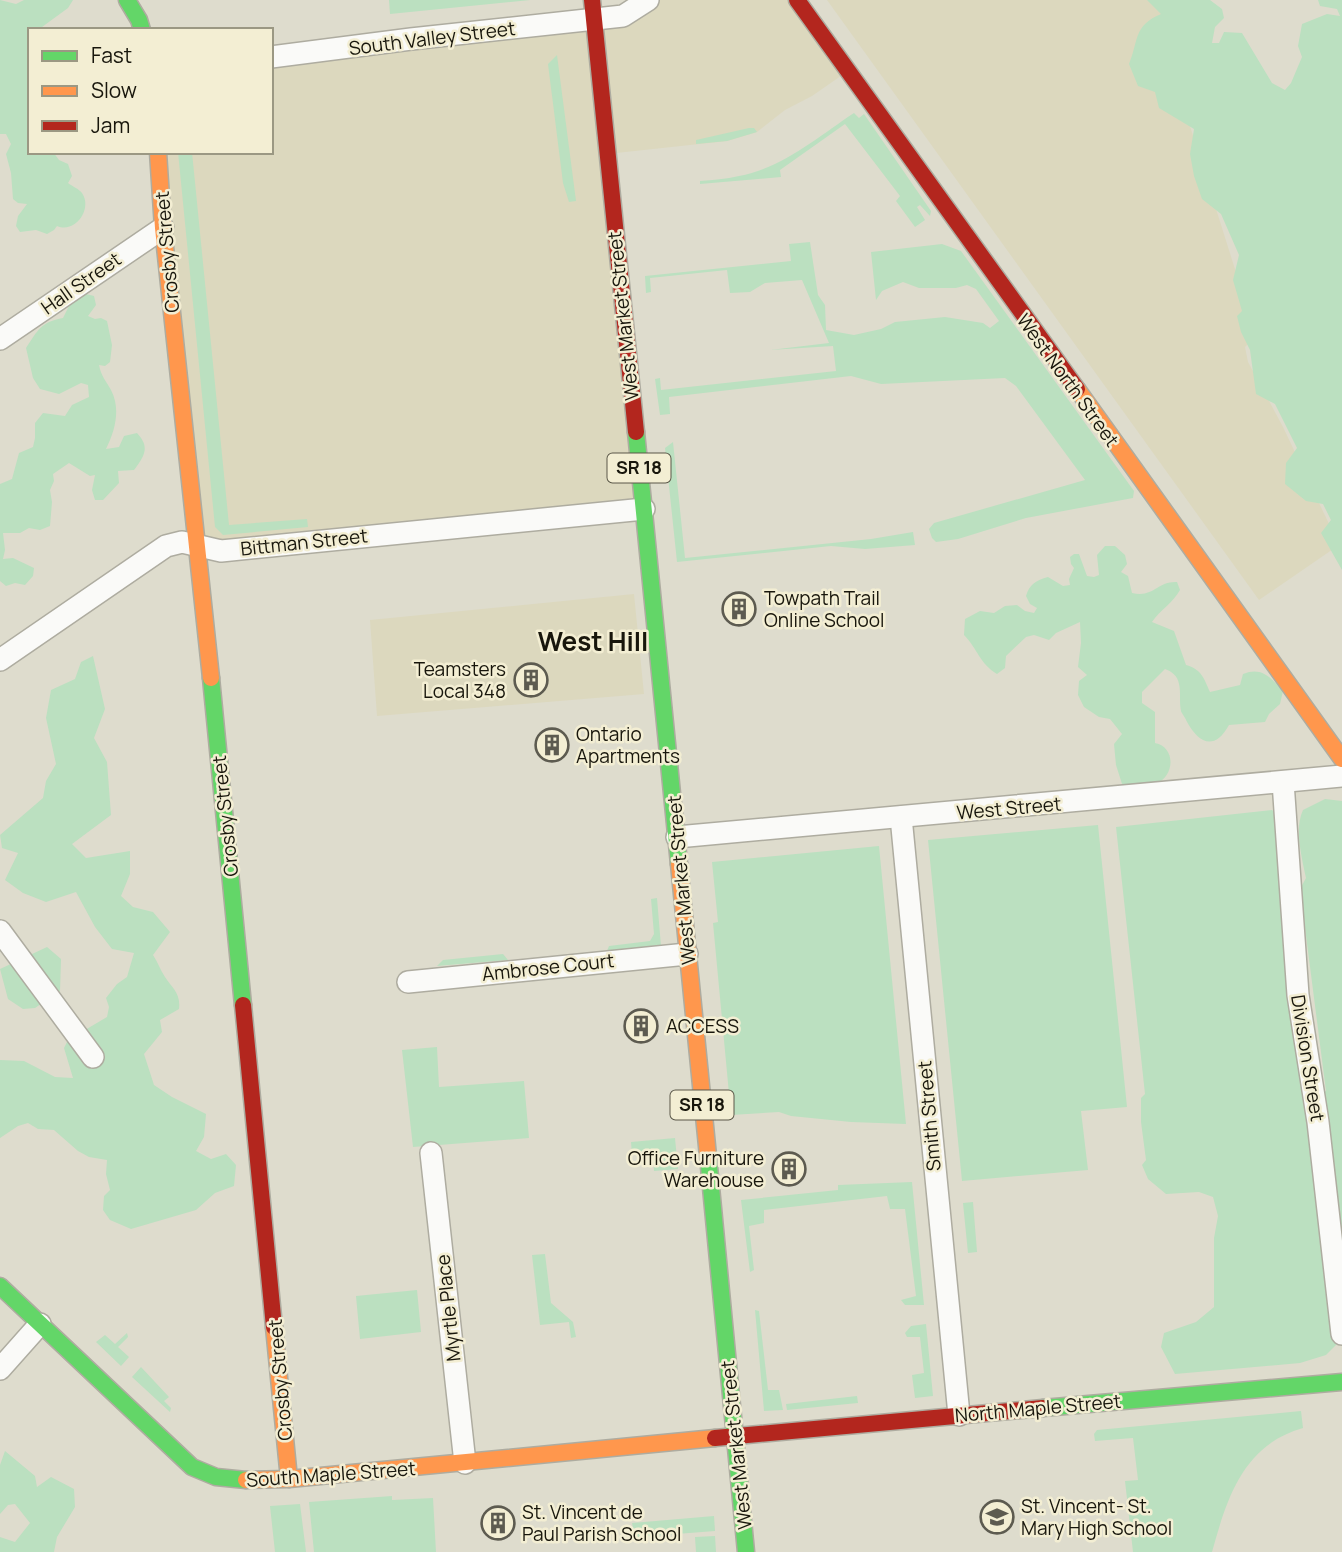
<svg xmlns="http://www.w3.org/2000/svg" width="1342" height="1552" viewBox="0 0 1342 1552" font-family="Manrope,sans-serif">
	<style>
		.built { fill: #dcd8be }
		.green { fill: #bbe0c0 }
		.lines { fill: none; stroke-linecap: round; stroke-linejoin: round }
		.street-casing { stroke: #aeaca0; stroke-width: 24 }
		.fast-casing { stroke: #aeaca0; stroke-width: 19 }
		.slow-casing { stroke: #aeaca0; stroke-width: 19 }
		.jam-casing { stroke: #aeaca0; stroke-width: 19 }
		.street { stroke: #fafaf8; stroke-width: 21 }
		.fast { stroke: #63d668; stroke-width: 16 }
		.slow { stroke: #ff974d; stroke-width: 16 }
		.jam { stroke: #b3261e; stroke-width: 16 }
		.labels { text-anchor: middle; stroke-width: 5; stroke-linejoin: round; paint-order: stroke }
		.shield { fill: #f3eed3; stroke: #5a5748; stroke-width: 2 }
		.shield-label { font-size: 18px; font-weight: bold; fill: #18160c }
		.street-label { font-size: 19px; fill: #18160c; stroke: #f3eed3 }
		.poi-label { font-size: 19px; fill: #18160c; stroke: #f3eed3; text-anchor: start }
		.district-label { font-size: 26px; font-weight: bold; fill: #18160c; stroke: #f3eed3 }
	</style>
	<rect width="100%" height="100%" fill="#dedccd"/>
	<!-- built -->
	<g class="built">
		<polygon points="648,0 797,0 848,71 812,96 785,110 757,132 727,141 607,154 644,509 198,547 158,152 271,152 271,56 593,20"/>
		<polygon points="827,0 1168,0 1189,123 1256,336 1245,347 1248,362 1283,427 1339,545 1259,600"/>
		<polygon points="634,594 644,694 377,716 370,620"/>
	</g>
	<!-- green -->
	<g class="green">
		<path d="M0,0L16,4L24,0H73L68,8L42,27V30H30V152H53L59,160L68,164L72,176L68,183C72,186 79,189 82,193C93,209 75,234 57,226L54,230L47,234L36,230L20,232L16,226L18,216L27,204L18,203L13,199L11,173L6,154L11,144L6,134H0Z"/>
		<polygon points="389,0 530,0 390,14"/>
		<path d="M1147,0H1210L1222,9L1224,18L1215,27L1212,43H1219L1224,32L1242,33L1272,83L1285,90L1291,83L1302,57L1298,46L1302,24L1327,14L1340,16L1337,9L1320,6L1318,0H1342V570L1321,533L1331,520L1323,504L1306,501L1285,484L1286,463L1297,448L1275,404L1256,394L1250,350L1241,332L1237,316L1242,311L1233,280L1239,255L1221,214L1202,199L1194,176L1190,154L1194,129L1159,108L1155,92L1138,86L1129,64C1139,40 1133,26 1161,14Z"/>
		<polygon points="557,55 576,201 569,202 563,183 548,64"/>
		<path d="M854,113L859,118L864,114L931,211L930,216L920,205L917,207L925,220L915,227L896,201L900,196L845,124L780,170L781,177L700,184V181C713,180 726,179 739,176C783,168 819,136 854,113Z"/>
		<polygon points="749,128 754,128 757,132 727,141 696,144 696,140"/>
		<polygon points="178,152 192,152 229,525 307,519 308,527 223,535 215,527"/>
		<polygon points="810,242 818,295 825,305 826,330 854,335 881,329 895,322 945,317 983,323 990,328 999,321 976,289 967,285 956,288 919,288 903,282 882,291 876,300 871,252 942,244 961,251 1134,491 1133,498 1026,518 958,539 936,542 932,538 929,529 934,523 1085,480 1016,386 1005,378 881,384 851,376 669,397 670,414 660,415 655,379 660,378 661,390 836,371 833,346 770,350 829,343 802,280 765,283 750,292 730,293 727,270 650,278 651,292 646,293 645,276 791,261 789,244"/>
		<path d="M82,293L94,296L96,305L88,316L95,319L101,318L107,321L112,345L110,362L105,366L99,365C101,376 106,381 111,390C121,409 115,431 106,449L119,447L124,436L137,433C150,447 145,455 134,470L118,471L119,483L103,500H95L92,490L95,475L90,476L69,463L53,474L54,481L50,490L52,502L50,526L40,530L29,528L20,533H3L5,550L3,559L13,558L34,568L33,576L25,585L15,583L6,586L0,581V484L12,479L19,453L33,447L35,438V423L43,413L65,416L72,405L89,397L88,385L81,383L59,394L40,389L33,378L26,348C38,330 41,322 63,318L71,302Z"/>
		<polygon points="673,442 685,558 871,539 913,532 915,545 865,549 831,546 677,562 665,448"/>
		<path d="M1105,546H1115L1125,555L1127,564L1121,572L1128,576L1132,593C1154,598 1157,581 1177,582L1180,590C1173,603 1160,610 1152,622L1174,631L1186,665C1201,669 1204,678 1210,692L1240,685L1243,674C1262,666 1271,678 1283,691L1280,704L1269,714L1265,722L1229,725C1214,752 1198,743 1186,720C1186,719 1181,712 1181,711C1179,702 1181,692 1179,684C1178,676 1171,671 1165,669L1142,692V703L1155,712V743C1176,747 1175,776 1156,784C1147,788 1133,787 1123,787L1116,765L1114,744L1122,734L1110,719L1099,717L1084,707L1078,695L1079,681L1087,675L1078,667L1081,643L1080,622L1056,633L1049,640L1034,635L1026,637L1006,656L1005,668L997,674C980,664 977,648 964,635L965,619L980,611L994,613L1005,606L1017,605L1025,611L1034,613L1037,608L1030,604L1026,596C1029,585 1036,580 1048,577L1063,586L1070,585L1069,579L1074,568L1071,564L1070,557L1074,554H1079L1087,576L1094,577L1099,575L1097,555Z"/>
		<path d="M93,656L105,709L94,738L107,762L111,815L72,844L86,858L130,851V874L121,896L133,907L153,912L170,932L153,955C158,962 160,970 165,977C172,988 181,993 179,1009L160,1020L162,1032L144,1054L154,1085L172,1097L206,1114L204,1137L196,1151L211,1159L226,1154L236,1165L234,1186L215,1193L196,1210L131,1229L110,1220L103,1210L104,1196L110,1190L106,1174L107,1160L89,1157L78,1151L54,1130L38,1129L28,1123L18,1126L0,1138V1060L24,1061L55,1077L73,1078L64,1048L68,1040L107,1017L109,1007L106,998L117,984L127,977L134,953L112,949L95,927L76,892L46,902L23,893L5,880L18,853L2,848L0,835L43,798L46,781L56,764L46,718L51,690L75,679L81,662Z"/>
		<path d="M1325,799L1342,801V1339L1326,1355L1300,1363L1175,1374L1161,1347L1164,1333L1196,1322L1214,1307V1238L1218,1216L1213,1197L1199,1192L1166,1194L1148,1179L1142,1165L1146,1160L1141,1122V1098L1145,1094L1116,827L1272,810L1277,814C1278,909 1295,1003 1308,1097L1326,1091L1300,889L1306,878C1302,858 1294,829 1303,810Z"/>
		<polygon points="1098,825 1127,1107 1081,1111 1088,1170 962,1181 928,840"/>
		<polygon points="879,846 906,1124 851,1122 791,1116 779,1112 731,1115 713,923 718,922 712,862"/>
		<polygon points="657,898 661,946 609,954 607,951 609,946 650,941 654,934 651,899"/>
		<polygon points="47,947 61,959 60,991 35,1008 23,1009 8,999 0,969"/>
		<polygon points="503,954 508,960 437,966 443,960"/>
		<polygon points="437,1047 439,1087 524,1081 529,1138 413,1147 402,1050"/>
		<polygon points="675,1138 678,1169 654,1171 653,1153 632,1155 631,1142"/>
		<polygon points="912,1182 924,1305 905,1305 901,1300 916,1296 905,1209 890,1209 887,1196 764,1210 764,1223 749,1226 754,1270 750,1272 741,1200 838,1190 838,1185"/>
		<polygon points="973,1202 977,1252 968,1253 963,1203"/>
		<polygon points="545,1254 551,1303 573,1322 576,1337 571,1338 569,1322 540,1325 532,1255"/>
		<polygon points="417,1290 421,1332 360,1339 356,1296"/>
		<polygon points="755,1310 759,1311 768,1390 779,1390 783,1410 764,1411"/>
		<polygon points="926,1324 933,1396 915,1398 912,1375 924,1373 920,1337 907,1337 905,1333 911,1326"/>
		<polygon points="127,1333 128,1337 118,1347 129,1357 121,1366 96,1342 105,1335 115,1344"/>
		<polygon points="141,1367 169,1397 164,1401 171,1408 170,1412 132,1377"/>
		<polygon points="857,1396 858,1403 787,1410 786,1404"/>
		<path d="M1301,1411L1303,1428C1243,1445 1227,1498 1212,1552H1133L1125,1481L1138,1480L1133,1438L1095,1441L1094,1434L1097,1430Z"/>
		<polygon points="5,1451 35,1476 37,1487 51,1477 74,1489 75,1507 57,1537 54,1552 0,1552 0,1537 15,1542 30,1523 15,1504 8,1505 0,1514 0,1465"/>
		<polygon points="392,1496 392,1500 433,1498 436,1552 314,1552 309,1502"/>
		<polygon points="300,1504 306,1552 275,1552 270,1506"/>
		<polygon points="714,1516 715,1531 638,1537 634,1534 632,1523"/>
		<polygon points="715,1536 716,1552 696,1552 695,1537"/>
	</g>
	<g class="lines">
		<defs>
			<g id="street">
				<polyline points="271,57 411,39 623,16 648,0"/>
				<polyline points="0,339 163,228"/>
				<polyline points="0,660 166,546 182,542 221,551 644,509"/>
				<polyline points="1283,782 1298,995 1318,1122 1342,1334"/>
				<polyline points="901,817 959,1415"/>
				<polyline points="677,837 1342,776"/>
				<polyline points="0,931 93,1057"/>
				<polyline points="408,982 687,954"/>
				<polyline points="431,1153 465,1463"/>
				<polyline points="0,1369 40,1324"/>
			</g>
			<g id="fast">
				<polyline points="127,0 139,20 142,30"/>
				<polyline points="636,432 679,864"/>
				<polyline points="211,678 243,1005"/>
				<polyline points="708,1156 746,1552"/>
				<polyline points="0,1286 192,1467 216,1477 246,1480"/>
				<polyline points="1043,1408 1342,1382"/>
			</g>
			<g id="slow">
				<polyline points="158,152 163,228 211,678"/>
				<polyline points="1077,389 1342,759"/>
				<polyline points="679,864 708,1156"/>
				<polyline points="274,1327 289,1479"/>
				<polyline points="246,1480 289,1479 715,1438"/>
			</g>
			<g id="jam">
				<polyline points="592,0 636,432"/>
				<polyline points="797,0 1077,389"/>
				<polyline points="243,1005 274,1327"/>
				<polyline points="715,1438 1043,1408"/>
			</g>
		</defs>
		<!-- street casing -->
		<use href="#street" class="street-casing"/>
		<!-- fast casing -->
		<use href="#fast" class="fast-casing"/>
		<!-- slow casing -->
		<use href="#slow" class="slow-casing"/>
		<!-- jam casing -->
		<use href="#jam" class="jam-casing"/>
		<!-- street -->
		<use href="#street" class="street"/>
		<!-- fast -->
		<use href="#fast" class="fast"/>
		<!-- slow -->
		<use href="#slow" class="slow"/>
		<!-- jam -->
		<use href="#jam" class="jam"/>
	</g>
	<!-- icons -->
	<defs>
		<symbol id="building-ring" viewBox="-11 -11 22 22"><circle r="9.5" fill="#f3eed3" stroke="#5d5b50" stroke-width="1.5"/><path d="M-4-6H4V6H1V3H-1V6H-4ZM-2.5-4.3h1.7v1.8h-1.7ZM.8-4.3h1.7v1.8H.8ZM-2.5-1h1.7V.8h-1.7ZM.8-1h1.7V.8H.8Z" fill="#5d5b50"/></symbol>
		<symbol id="school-ring" viewBox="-11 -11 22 22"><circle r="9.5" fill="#f3eed3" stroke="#5d5b50" stroke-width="1.5"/><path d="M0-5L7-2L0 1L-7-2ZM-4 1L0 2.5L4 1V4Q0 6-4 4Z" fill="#5d5b50"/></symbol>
	</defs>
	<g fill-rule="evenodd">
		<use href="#building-ring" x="720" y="590" width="38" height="38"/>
		<use href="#building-ring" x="512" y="661" width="38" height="38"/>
		<use href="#building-ring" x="533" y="726" width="38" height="38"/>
		<use href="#building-ring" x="622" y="1007" width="38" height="38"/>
		<use href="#building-ring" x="770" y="1150" width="38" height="38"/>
		<use href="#school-ring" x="978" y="1498" width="38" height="38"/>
		<use href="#building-ring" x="479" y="1504" width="38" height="38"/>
	</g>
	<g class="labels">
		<!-- shield labels -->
		<g class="shield">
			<rect x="607.5" y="453.5" width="63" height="29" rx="5"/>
			<rect x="670.5" y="1090.5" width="63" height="29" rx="5"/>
		</g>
		<g class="shield-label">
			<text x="639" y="474">SR 18</text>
			<text x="702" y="1111">SR 18</text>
		</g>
		<!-- street labels -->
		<g class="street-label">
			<text transform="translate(432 38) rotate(-7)" y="7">South Valley Street</text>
			<text transform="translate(167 252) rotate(-95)" y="7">Crosby Street</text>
			<text transform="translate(81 283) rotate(-35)" y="7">Hall Street</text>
			<text transform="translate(623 316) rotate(-96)" y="7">West Market Street</text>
			<text transform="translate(1068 380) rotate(54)" y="7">West North Street</text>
			<text transform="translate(304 542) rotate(-6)" y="7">Bittman Street</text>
			<text transform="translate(1009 808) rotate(-5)" y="7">West Street</text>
			<text transform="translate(225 816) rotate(-96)" y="7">Crosby Street</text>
			<text transform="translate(681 880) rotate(-95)" y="7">West Market Street</text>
			<text transform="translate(548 967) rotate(-6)" y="7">Ambrose Court</text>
			<text transform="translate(1308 1058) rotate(81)" y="7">Division Street</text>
			<text transform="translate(929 1116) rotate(-95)" y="7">Smith Street</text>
			<text transform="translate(448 1308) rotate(-96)" y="7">Myrtle Place</text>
			<text transform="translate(280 1380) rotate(-95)" y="7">Crosby Street</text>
			<text transform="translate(1038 1408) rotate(-5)" y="7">North Maple Street</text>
			<text transform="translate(736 1445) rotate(-96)" y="7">West Market Street</text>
			<text transform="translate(331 1474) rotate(-4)" y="7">South Maple Street</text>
		</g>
		<!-- poi labels -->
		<g class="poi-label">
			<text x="764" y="605">Towpath Trail<tspan x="764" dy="22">Online School</tspan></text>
			<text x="506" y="676" text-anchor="end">Teamsters<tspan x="506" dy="22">Local 348</tspan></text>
			<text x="576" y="741">Ontario<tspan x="576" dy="22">Apartments</tspan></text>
			<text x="666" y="1033">ACCESS</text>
			<text x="764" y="1165" text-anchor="end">Office Furniture<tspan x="764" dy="22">Warehouse</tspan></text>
			<text x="1021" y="1513">St. Vincent- St.<tspan x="1021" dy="22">Mary High School</tspan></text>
			<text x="522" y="1519">St. Vincent de<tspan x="522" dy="22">Paul Parish School</tspan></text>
		</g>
		<!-- district labels -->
		<g class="district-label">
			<text x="593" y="651">West Hill</text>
		</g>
	</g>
	<!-- legend -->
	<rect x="28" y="28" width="245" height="126" fill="#f3eed3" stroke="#9b9883" stroke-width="2"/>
	<rect x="42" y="51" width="35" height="10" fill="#63d668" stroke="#9b9883" stroke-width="2"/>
	<text x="91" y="63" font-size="21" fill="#18160c">Fast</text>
	<rect x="42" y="86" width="35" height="10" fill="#ff974d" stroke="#9b9883" stroke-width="2"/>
	<text x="91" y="98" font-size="21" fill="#18160c">Slow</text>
	<rect x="42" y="121" width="35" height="10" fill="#b3261e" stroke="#9b9883" stroke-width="2"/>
	<text x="91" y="133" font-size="21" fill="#18160c">Jam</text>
</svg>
